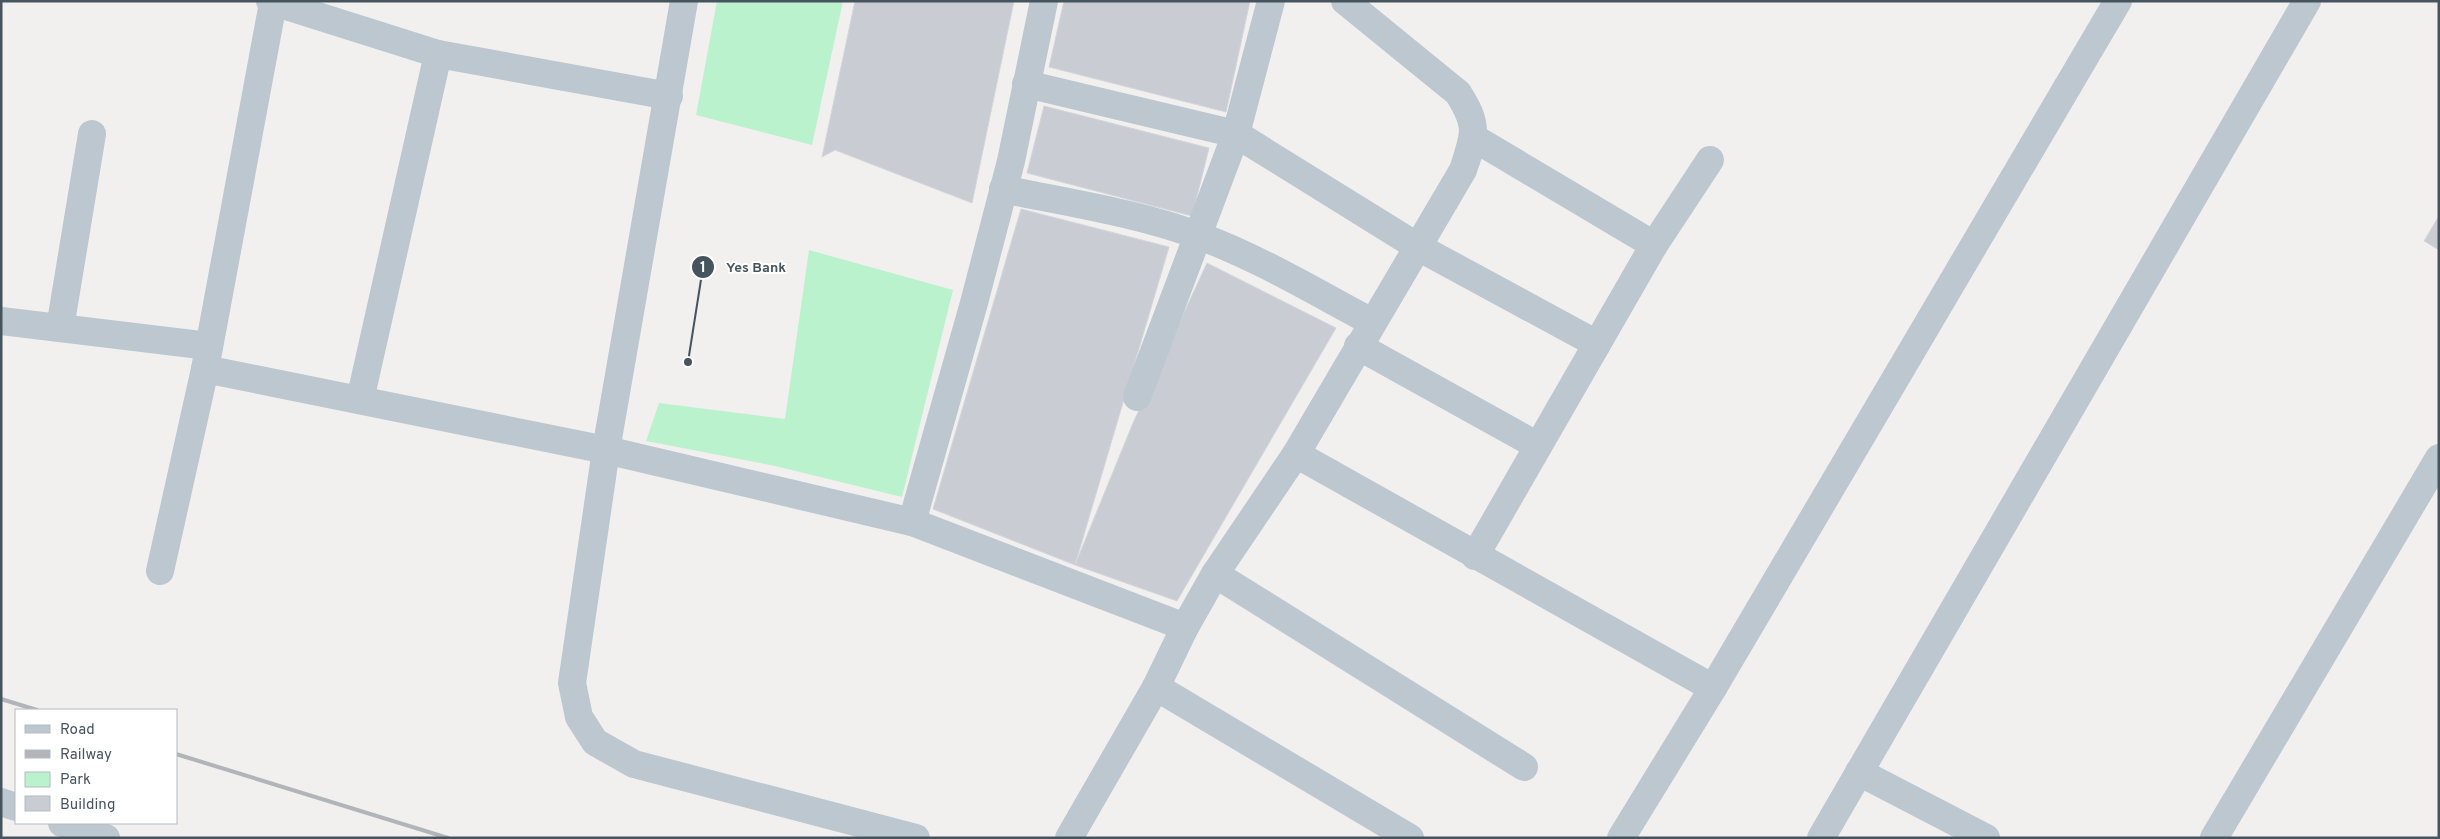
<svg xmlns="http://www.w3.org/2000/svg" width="2440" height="839" viewBox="0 0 2440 839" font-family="Overpass,sans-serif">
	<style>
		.green { fill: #bbf2ce }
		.building { fill: #c9ccd2; stroke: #d3d6db }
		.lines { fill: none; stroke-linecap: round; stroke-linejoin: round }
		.minor { stroke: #bcc7cf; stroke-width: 28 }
		.rail { stroke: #b1b5ba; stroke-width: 4 }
		.leader { fill: none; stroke: #46545e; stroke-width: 2 }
		.callout-dot { fill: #46545e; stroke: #fff; stroke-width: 2 }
		.mark-label { font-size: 15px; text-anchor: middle; font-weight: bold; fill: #fff }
		.callout-label { font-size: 14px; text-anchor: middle; font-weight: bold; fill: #46545e; stroke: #fff; stroke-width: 4; stroke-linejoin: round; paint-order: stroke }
	</style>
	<rect width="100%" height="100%" fill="#f2efef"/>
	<!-- green -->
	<g class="green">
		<polygon points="717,1 843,1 812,145 696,115"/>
		<polygon points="809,250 953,290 902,497 775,466 646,441 659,403 785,419"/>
	</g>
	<!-- building -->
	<g class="building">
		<polygon points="855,1 1014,1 972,203 835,150 822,157"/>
		<polygon points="1064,1 1250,1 1226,112 1049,67"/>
		<polygon points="1044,106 1209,148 1192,216 1027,173"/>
		<polygon points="1021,209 1169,247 1075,565 933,509"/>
		<polygon points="2439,216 2439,250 2424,241"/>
		<polygon points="1207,263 1336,328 1177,601 1075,565 1133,423"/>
	</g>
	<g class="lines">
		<!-- minor -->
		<g class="minor">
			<polyline points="270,1 438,54 669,96"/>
			<polyline points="684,1 606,450 572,683 579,717 595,742 634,764 916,838"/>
			<polyline points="1026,84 1236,134 1418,247 1597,344"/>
			<polyline points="1474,138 1654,245"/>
			<path d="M1003,189C1069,203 1139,213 1202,237C1261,259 1317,293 1372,322"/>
			<polyline points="1,321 209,346"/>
			<polyline points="60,328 92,134"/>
			<polyline points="1358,346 1538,446"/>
			<polyline points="205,369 606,450 912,522 1185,627"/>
			<polyline points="1137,397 1236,134 1271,1"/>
			<polyline points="360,400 438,54"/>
			<polyline points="1296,454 1713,688"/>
			<polyline points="912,522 974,303 1011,161 1044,1"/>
			<polyline points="1475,556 1654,245 1710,160"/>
			<polyline points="160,571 205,369 273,3"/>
			<polyline points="1215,574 1524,767"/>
			<polyline points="1156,687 1410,838"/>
			<polyline points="1859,772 1986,838"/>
			<polyline points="1,802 16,807"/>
			<polyline points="62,823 106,838"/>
			<path d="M1069,838L1156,687L1185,627L1215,574L1296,454L1463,170C1475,134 1479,126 1458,93L1345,1"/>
			<polyline points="1621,838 1713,688 2118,1"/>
			<polyline points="1821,838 2307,1"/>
			<polyline points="2214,838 2439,458"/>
		</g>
		<!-- rail -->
		<g class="rail">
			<polyline points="1,699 37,710"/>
			<polyline points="176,754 448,838"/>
		</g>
	</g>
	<!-- callouts -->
	<path class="leader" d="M688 362L703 267"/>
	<g class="callout-dot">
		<circle cx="688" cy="362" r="5"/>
		<circle cx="703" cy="267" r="12"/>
	</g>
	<g class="mark-label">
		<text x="703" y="272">1</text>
	</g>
	<g class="callout-label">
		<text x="756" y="272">Yes Bank</text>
	</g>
	<!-- border -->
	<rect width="2440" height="839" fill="none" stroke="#46545e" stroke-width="5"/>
	<!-- legend -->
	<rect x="15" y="709" width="162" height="115" fill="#ffffff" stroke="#b5bbbf"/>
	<rect x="25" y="725" width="25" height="8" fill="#bcc7cf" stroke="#b5bbbf"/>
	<text x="60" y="734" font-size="15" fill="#46545e">Road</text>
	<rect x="25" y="750" width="25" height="8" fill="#b1b5ba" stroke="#b5bbbf"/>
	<text x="60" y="759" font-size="15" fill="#46545e">Railway</text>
	<rect x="25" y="772" width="25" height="15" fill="#bbf2ce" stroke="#b5bbbf"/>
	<text x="60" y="784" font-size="15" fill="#46545e">Park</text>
	<rect x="25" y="796" width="25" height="15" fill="#c9ccd2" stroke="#b5bbbf"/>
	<text x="60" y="809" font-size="15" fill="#46545e">Building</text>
</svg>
